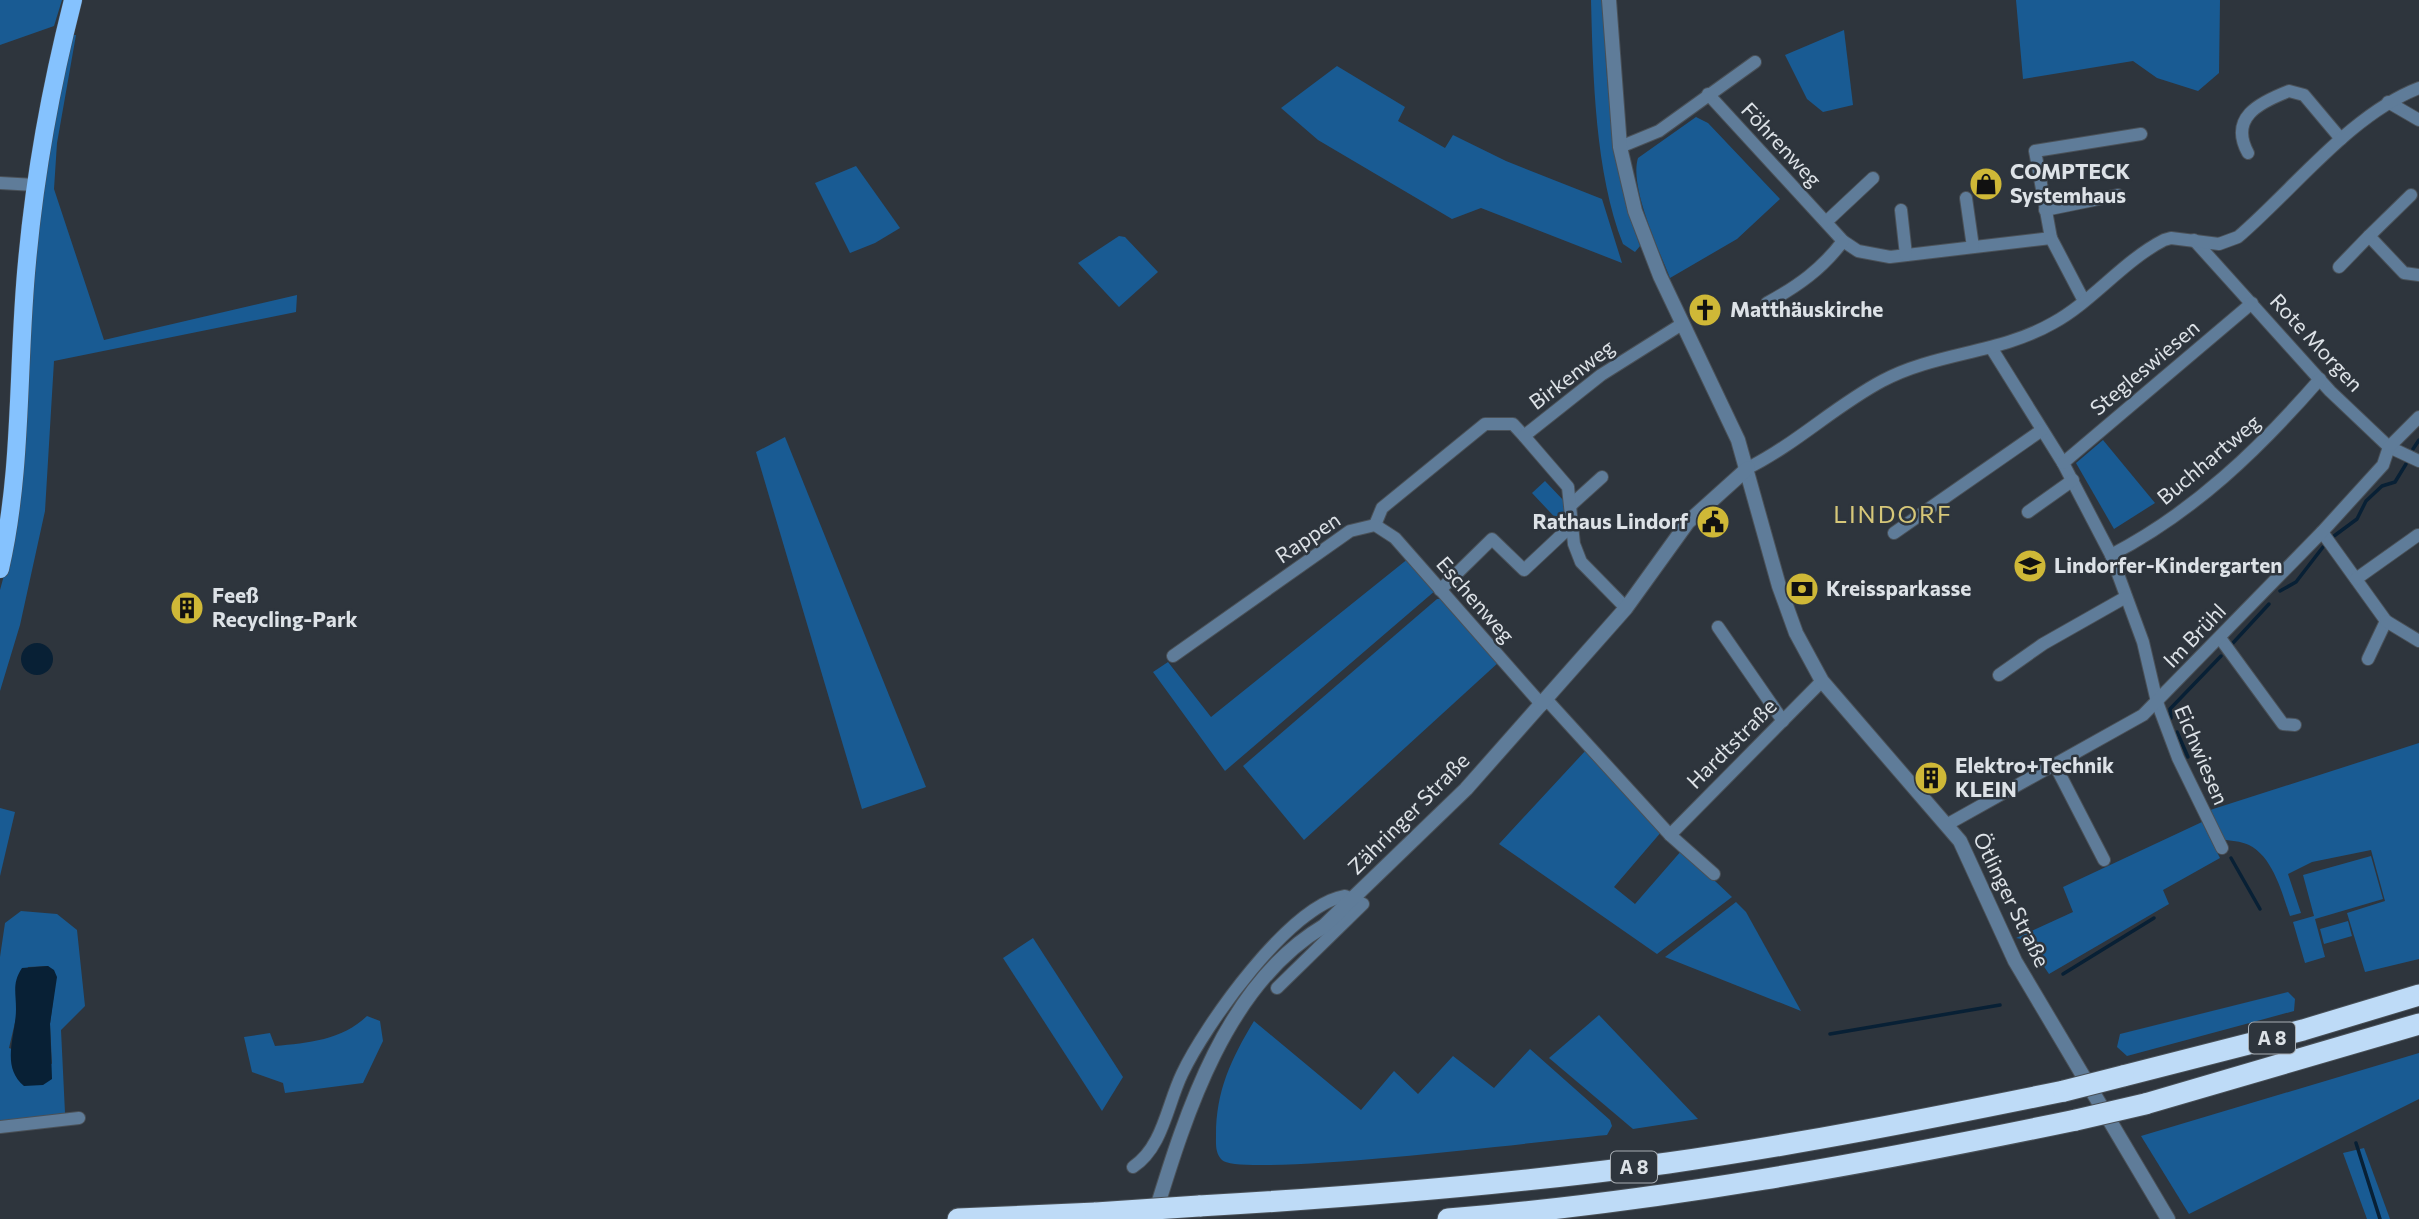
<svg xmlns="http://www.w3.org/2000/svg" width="2419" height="1219" viewBox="0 0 2419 1219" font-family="Commissioner,sans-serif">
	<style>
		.green { fill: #195b93; fill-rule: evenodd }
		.water { fill: #082035 }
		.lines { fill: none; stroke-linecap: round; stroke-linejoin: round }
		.stream { stroke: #082035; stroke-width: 3.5 }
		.minor-casing { stroke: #4a5158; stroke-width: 14 }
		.tertiary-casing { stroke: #4a5158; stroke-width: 16 }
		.primary-casing { stroke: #4a5158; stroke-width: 19 }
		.motorway-casing { stroke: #4a5158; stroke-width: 23 }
		.minor { stroke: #5f7c99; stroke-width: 12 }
		.tertiary { stroke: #5f7c99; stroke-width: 14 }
		.primary { stroke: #85c2fe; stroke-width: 18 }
		.motorway { stroke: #bedbf7; stroke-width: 21 }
		.motorway-bridge-casing { stroke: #4a5158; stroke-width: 23; stroke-linecap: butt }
		.motorway-bridge { stroke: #bedbf7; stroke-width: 21 }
		.labels { text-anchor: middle; stroke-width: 5; stroke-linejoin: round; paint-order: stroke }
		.shield { fill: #2e353d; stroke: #a8aeb4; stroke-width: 2 }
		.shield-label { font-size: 19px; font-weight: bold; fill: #dde2e7 }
		.street-label { font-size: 21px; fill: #dde2e7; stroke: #2e353d }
		.poi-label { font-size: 21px; font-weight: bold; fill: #dde2e7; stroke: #2e353d; text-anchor: start }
		.quarter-label { font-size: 24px; letter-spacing: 2px; fill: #d6c779; stroke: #2e353d }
	</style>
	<rect width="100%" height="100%" fill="#2e353d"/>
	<!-- green -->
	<g class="green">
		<polygon points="0,0 62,0 54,26 0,45"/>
		<path d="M1591,0H1603C1606,82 1611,168 1640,246L1635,252L1623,244C1595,173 1593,76 1591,0Z"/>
		<polygon points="2016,0 2220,0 2219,73 2198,91 2157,78 2133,61 2023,79"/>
		<polygon points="1844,30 1853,105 1823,112 1807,99 1785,55"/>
		<polygon points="70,35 76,35 57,143 54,189 104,340 297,295 296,312 54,361 45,511 20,625 0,691 0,590 6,568 42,188"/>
		<polygon points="1337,66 1405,107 1398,121 1445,148 1453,135 1506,161 1602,199 1622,263 1481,208 1452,219 1318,140 1281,108"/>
		<path d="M1696,117L1708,123L1780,199L1737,239L1670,278C1659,250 1629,187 1638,158Z"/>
		<polygon points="856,166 900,228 875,243 850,253 815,183"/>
		<polygon points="1119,236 1125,237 1158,272 1119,307 1078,263"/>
		<polygon points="785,437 926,787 862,809 756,452"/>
		<polygon points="2103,440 2155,503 2114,529 2076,463"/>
		<polygon points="1545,481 1565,502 1568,523 1564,527 1532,493"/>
		<polygon points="1409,558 1436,590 1225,771 1153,672 1168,662 1211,717"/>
		<polygon points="1437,599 1444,599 1499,662 1304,840 1243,766"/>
		<path d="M2419,743V959L2365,972L2347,913L2385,901L2371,850L2312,862L2288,874L2301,913L2290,916C2282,893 2273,857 2249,845C2241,841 2230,841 2221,839L2207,811Z"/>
		<polygon points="1587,749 1662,831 1614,887 1635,904 1682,850 1732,897 1657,954 1499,844"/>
		<polygon points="0,808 15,812 0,876"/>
		<polygon points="2202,822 2220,858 2163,890 2169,904 2049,974 2026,940 2016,938 2073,912 2063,887"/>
		<polygon points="2371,856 2383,899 2315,919 2325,957 2305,963 2293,922 2314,916 2303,875"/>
		<polygon points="1736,902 1746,912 1801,1011 1665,957"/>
		<path d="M21,911L57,914L77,930L85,1006L61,1030L65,1113L0,1122V957L5,923ZM48,966L56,977L50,1024L52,1064L9,1048L28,967Z"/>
		<polygon points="2348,921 2352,936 2324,944 2320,929"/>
		<polygon points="1033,938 1123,1077 1102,1111 1003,958"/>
		<polygon points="2288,992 2295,999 2294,1011 2127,1056 2117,1047 2120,1034"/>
		<polygon points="1599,1015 1698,1119 1633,1129 1549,1058"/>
		<path d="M367,1016L380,1021L383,1041L363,1083L285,1093L283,1083L252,1072L244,1037L270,1033L275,1046C308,1043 342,1040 367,1016Z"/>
		<path d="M1254,1021L1361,1110L1394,1071L1418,1094L1453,1056L1494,1088L1530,1049L1610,1120L1612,1126L1607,1135C1560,1139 1240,1179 1222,1160C1215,1153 1216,1144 1216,1135C1216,1091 1231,1059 1254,1021Z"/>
		<polygon points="2419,1053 2419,1099 2189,1214 2141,1136"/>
		<polygon points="2364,1148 2390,1219 2367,1219 2343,1153"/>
	</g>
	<!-- water -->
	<g class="water">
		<circle cx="37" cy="659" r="16"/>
		<path d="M48,966L54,970L57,977L50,1024L52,1079L43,1085L24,1086C0,1066 16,1036 16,1009C16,992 12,983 22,968Z"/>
	</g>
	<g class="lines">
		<!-- stream -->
		<g class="stream">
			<polyline points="2413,449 2419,440"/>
			<polyline points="2334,536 2357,519 2366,501 2382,486 2395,482 2406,464"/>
			<polyline points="2280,591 2296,582 2323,547"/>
			<polyline points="2232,644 2269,604"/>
			<polyline points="2171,718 2170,709 2221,656"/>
			<polyline points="2177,732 2188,757"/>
			<polyline points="2231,858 2260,909"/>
			<polyline points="2063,974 2154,918"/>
			<polyline points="1830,1034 2000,1005"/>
			<polyline points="2356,1143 2380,1219"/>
		</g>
		<defs>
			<g id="minor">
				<polyline points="1708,94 1843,241 1858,251 1890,257 2051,238"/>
				<polyline points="2388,102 2419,120"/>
				<polyline points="1620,147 1659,131 1755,62"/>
				<path d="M2248,153C2229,118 2258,103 2289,91L2304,95L2341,139"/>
				<polyline points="0,183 35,185"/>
				<polyline points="2411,195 2369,236 2404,273 2419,275"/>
				<polyline points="1966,198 1973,247"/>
				<polyline points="1901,210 1906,255"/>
				<polyline points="2045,210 2118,195"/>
				<polyline points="1826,222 1873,178"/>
				<polyline points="2194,240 2330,391 2389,447 2419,461"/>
				<polyline points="2339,267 2369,236"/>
				<polyline points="2084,301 2051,238 2035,151 2141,134"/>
				<path d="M1767,303C1798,286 1822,269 1843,241"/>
				<polyline points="1992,349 2063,463 2111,555 2143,642 2157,702 2178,758 2222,848"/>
				<polyline points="2063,463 2252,303"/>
				<path d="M1748,468C1796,444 1835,406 1882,381C1936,352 1999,354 2053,323C2093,301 2123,261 2164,240L2171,238L2219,244L2238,237C2294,189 2351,114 2419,88"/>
				<polyline points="1571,505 1602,477"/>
				<polyline points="2028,512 2073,480"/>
				<polyline points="1375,525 1382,508 1485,424 1513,424 1524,436"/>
				<polyline points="2322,532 2386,621 2368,659"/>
				<polyline points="1894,533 2042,430"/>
				<path d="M2111,555C2194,512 2259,449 2320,379"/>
				<polyline points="2356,579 2418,535"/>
				<polyline points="1440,590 1492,539 1524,570 1572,525"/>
				<polyline points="1626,608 1581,562 1574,544 1568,487 1524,436 1601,375 1682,324"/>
				<polyline points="2386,621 2419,641"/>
				<polyline points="1718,627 1783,721"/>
				<polyline points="2220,638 2283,724 2295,725"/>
				<polyline points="1173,656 1350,531 1375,525 1395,538 1542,705"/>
				<polyline points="1999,675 2043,644 2126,597"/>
				<polyline points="1546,699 1670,835 1714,874"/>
				<polyline points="2055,765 2104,860"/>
				<polyline points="1948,824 2143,715 2322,532 2383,465 2389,447 2419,417"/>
				<polyline points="1670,835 1822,681"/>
				<polyline points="0,1127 79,1118"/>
				<path d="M1133,1167C1163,1147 1167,1105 1182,1074C1205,1025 1290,905 1345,896L1363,904L1277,988"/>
			</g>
			<g id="tertiary">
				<polyline points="1609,0 1620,147 1635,211 1660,276 1738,440 1779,586 1796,633 1822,681 1960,841 2015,961 2168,1219"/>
				<path d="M1155,1214C1186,1113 1226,984 1324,926L1466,789L1626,608L1688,522L1748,468"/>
			</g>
			<path id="primary" d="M0,569C23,469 17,363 27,262C35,174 51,86 73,0"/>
			<g id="motorway">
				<polyline points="2123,1076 2303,1030 2419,995"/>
				<polyline points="2145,1104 2419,1024"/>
				<path d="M1199,1206C1356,1197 1513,1184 1668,1163C1801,1144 1932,1118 2064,1091"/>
				<polyline points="958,1219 1096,1213"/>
				<path d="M1448,1219C1660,1202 1869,1163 2076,1120"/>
			</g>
		</defs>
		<!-- minor casing -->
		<use href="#minor" class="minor-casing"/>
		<!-- tertiary casing -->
		<use href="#tertiary" class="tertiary-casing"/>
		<!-- primary casing -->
		<use href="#primary" class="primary-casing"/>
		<!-- motorway casing -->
		<use href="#motorway" class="motorway-casing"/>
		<!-- minor -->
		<use href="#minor" class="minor"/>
		<!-- tertiary -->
		<use href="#tertiary" class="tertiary"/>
		<!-- primary -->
		<use href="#primary" class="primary"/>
		<!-- motorway -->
		<use href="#motorway" class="motorway"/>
		<defs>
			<g id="motorway-bridge">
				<polyline points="2064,1091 2123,1076"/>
				<polyline points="2076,1120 2145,1104"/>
				<polyline points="1096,1213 1199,1206"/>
			</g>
		</defs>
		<!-- motorway-bridge casing -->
		<use href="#motorway-bridge" class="motorway-bridge-casing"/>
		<!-- motorway-bridge -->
		<use href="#motorway-bridge" class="motorway-bridge"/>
	</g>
	<!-- icons -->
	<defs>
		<symbol id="shop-disc" viewBox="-11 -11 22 22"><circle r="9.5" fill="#cfb837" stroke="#2e353d"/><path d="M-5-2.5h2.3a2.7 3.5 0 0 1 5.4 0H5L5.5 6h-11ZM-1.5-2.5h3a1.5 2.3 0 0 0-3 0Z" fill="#111"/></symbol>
		<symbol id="church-disc" viewBox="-11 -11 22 22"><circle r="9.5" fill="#cfb837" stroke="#2e353d"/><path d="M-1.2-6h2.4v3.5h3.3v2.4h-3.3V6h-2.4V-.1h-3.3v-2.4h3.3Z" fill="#111"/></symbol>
		<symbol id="civic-disc" viewBox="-11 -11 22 22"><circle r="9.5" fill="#cfb837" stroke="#2e353d"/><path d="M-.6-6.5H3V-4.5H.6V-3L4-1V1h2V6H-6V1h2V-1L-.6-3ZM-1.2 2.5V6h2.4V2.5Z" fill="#111"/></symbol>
		<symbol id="school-disc" viewBox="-11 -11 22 22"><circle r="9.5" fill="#cfb837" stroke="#2e353d"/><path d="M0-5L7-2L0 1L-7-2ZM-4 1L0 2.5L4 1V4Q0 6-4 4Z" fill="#111"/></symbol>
		<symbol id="bank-disc" viewBox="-11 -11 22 22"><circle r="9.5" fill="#cfb837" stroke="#2e353d"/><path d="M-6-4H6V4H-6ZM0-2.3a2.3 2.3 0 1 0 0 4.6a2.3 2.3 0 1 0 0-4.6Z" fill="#111"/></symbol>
		<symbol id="building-disc" viewBox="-11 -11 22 22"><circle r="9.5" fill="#cfb837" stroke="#2e353d"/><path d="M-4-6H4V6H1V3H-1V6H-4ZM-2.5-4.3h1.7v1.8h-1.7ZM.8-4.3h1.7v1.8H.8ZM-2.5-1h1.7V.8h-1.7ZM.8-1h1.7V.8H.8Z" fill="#111"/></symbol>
	</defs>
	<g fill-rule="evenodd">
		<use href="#shop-disc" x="1967" y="165" width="38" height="38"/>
		<use href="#church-disc" x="1686" y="291" width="38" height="38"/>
		<use href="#civic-disc" x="1694" y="503" width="38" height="38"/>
		<use href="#school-disc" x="2011" y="547" width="38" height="38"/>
		<use href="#bank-disc" x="1783" y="570" width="38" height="38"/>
		<use href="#building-disc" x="168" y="589" width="38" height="38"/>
		<use href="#building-disc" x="1912" y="759" width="38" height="38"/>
	</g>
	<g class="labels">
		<!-- shield labels -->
		<g class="shield">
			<rect x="2249" y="1022.5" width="46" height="31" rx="5"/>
			<rect x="1611" y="1151.5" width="46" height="31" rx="5"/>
		</g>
		<g class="shield-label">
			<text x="2272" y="1045">A 8</text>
			<text x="1634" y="1174">A 8</text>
		</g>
		<!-- street labels -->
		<g class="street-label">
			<text transform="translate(1781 145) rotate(47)" y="7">Föhrenweg</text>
			<text transform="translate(2316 343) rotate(47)" y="7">Rote Morgen</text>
			<text transform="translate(2145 368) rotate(-40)" y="7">Stegleswiesen</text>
			<text transform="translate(1572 375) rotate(-37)" y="7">Birkenweg</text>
			<text transform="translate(2209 460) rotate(-40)" y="7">Buchhartweg</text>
			<text transform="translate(1308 538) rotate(-34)" y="7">Rappen</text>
			<text transform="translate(1475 600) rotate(49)" y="7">Eschenweg</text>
			<text transform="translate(2195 636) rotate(-46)" y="7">Im Brühl</text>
			<text transform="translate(1732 744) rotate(-45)" y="7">Hardtstraße</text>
			<text transform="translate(2201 755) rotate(67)" y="7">Eichwiesen</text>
			<text transform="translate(1409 814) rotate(-45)" y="7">Zähringer Straße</text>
			<text transform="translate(2011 900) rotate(64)" y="7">Ötlinger Straße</text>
		</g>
		<!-- poi labels -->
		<g class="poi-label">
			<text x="2010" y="179">COMPTECK<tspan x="2010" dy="24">Systemhaus</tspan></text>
			<text x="1730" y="317">Matthäuskirche</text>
			<text x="1688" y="529" text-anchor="end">Rathaus Lindorf</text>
			<text x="2054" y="573">Lindorfer-Kindergarten</text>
			<text x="1826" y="596">Kreissparkasse</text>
			<text x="212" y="603">Feeß<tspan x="212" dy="24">Recycling-Park</tspan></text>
			<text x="1955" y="773">Elektro+Technik<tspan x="1955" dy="24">KLEIN</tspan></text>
		</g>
		<!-- quarter labels -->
		<g class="quarter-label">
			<text x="1893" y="523">LINDORF</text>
		</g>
	</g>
</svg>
